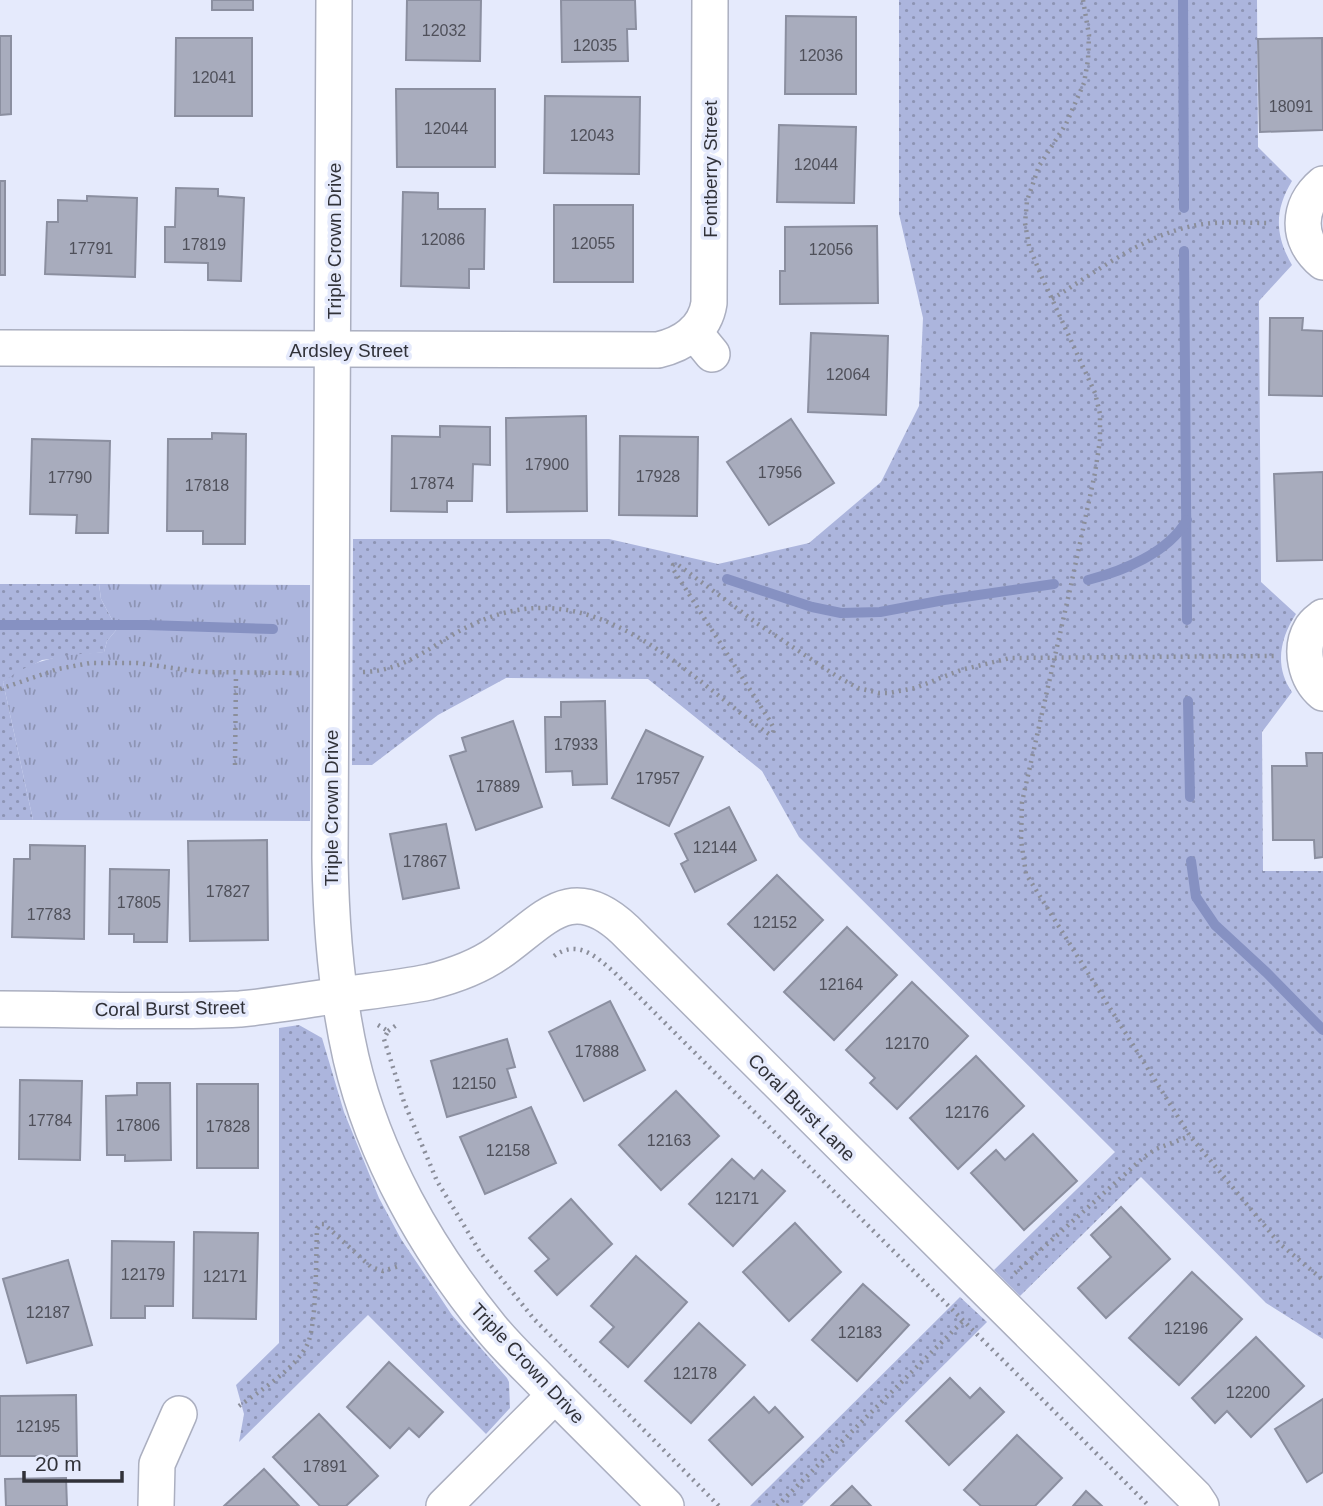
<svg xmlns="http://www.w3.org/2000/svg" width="1323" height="1506" viewBox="0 0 1323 1506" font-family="Arial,sans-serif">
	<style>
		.grass { fill: url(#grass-dots) }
		.park { fill: url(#park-tufts) }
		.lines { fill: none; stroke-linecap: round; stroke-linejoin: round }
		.stream { stroke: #8691c2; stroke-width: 10 }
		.building { fill: #a8acbd; stroke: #8b8fa0; stroke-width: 2 }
		.minor-casing { stroke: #abafc0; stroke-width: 38 }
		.path { stroke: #8b8e9a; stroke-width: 4.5; stroke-dasharray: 2 5; stroke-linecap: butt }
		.minor { stroke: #fff; stroke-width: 35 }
		.labels { text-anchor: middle; stroke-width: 7; stroke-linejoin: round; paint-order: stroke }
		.number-label { font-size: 16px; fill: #4f505a }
		.street-label { font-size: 19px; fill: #313239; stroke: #e5eafc }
	</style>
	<defs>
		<pattern id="grass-dots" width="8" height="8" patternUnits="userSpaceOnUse" patternTransform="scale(1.75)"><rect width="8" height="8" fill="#acb5dd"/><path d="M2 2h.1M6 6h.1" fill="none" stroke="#8d94b4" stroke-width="1.8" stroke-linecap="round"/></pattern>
		<pattern id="park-tufts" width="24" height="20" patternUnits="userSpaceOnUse" patternTransform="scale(1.75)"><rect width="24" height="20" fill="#acb5dd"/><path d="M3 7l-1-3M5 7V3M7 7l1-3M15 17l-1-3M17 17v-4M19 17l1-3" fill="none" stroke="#8d94b4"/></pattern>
	</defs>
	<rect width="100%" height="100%" fill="#e5eafc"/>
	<!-- grass -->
	<g class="grass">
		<path d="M899,0H1257L1258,147L1292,181C1274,211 1275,235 1292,265L1259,301L1261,582L1296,614C1280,638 1274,667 1292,692L1262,732L1263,871H1323V1339L1266,1303L1141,1177L1020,1296L994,1270L1115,1152L799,837L762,771L648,679L506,678L438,715L372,765H352L353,539H609L718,564L809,543L881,482L919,406L923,318L899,214Z"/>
		<polygon points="0,584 99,584 101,599 117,629 107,641 104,652 42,660 3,682 33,820 0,820"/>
		<polygon points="299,1025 322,1038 344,1112 379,1198 401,1239 452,1315 507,1378 509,1382 510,1408 486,1434 368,1315 239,1442 244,1414 236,1385 279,1343 279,1028"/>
		<polygon points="960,1297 987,1322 802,1506 750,1506"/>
	</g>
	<!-- park -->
	<path class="park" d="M99,584L310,585V821L33,820L3,682C35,657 64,655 104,652L107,641L117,629L101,599Z"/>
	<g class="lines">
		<!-- stream -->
		<g class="stream">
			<polyline points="1183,0 1184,208"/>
			<polyline points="1184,251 1187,620"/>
			<polyline points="727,579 812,607 841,613 880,612 944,600 1054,584"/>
			<path d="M1088,580C1123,571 1168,553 1187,520"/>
			<polyline points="0,625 146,625 273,629"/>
			<polyline points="1188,701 1190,797"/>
			<polyline points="1191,861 1196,897 1215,925 1267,973 1323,1030"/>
		</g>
	</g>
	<!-- building -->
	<g class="building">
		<rect x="212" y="0" width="41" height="10"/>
		<polygon points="407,0 481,0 480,61 406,60"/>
		<polygon points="561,0 635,0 636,29 627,29 628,61 562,62"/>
		<polygon points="786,16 856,17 856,94 785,94"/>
		<polygon points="0,36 11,36 11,114 0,115"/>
		<polygon points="176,38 252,38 252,116 175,116"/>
		<polygon points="1322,38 1323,130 1260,132 1258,39"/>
		<polygon points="396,89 495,89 495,167 397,167"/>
		<polygon points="545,96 640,97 639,174 544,173"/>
		<polygon points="779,125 856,127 854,203 777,202"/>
		<rect x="0" y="181" width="5" height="94"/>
		<polygon points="176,188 218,189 218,196 244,198 241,281 208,280 208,263 165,262 165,227 175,227"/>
		<polygon points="403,192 438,193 438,209 485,209 484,269 469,269 469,288 401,286"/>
		<polygon points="87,196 137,198 135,277 45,274 47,222 58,222 58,200 87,201"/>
		<rect x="554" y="205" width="79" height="77"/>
		<polygon points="877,226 878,303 780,304 780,271 785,271 785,227"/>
		<polygon points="1270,318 1303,318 1302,330 1323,331 1323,396 1269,395"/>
		<polygon points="811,333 888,336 886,415 808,412"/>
		<polygon points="586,416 587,511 507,512 506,418"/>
		<polygon points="791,419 834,483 769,525 727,462"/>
		<polygon points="440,426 490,427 490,465 473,464 472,501 447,501 447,512 391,511 392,436 440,437"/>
		<polygon points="212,433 246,434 245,544 203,544 203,531 167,531 168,439 212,439"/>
		<polygon points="620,436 698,437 697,516 619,515"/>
		<polygon points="32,439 110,441 108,533 76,533 77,515 30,514"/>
		<polygon points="1323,472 1323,560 1277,561 1274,474"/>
		<polygon points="605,701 607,784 573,785 572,771 546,772 545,717 561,717 561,702"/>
		<polygon points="513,721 542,807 476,830 450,756 466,751 462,738"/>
		<polygon points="646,730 703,757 669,826 612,798"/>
		<polygon points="1306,753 1323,753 1323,857 1315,858 1314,840 1273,840 1272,766 1307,766"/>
		<polygon points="729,807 756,860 695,892 681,864 688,860 675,834"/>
		<polygon points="446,824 459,888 403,899 390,834"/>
		<polygon points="267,840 268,940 190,941 188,841"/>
		<polygon points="30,845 85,846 84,939 12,937 14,859 30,859"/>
		<polygon points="110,869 169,870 167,942 134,942 134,934 109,934"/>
		<polygon points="777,875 823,920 774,970 728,924"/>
		<polygon points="847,927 897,975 834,1040 784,992"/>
		<polygon points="912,982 968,1036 897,1109 870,1083 875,1078 846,1050"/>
		<polygon points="610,1001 645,1070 584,1101 549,1032"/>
		<polygon points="507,1039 515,1067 507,1069 516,1097 447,1117 431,1061"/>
		<polygon points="976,1056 1024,1106 958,1169 910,1118"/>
		<polygon points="20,1080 82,1081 80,1160 19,1159"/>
		<polygon points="137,1083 170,1083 171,1160 125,1161 125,1155 107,1155 106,1096 137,1095"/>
		<rect x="197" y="1084" width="61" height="84"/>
		<polygon points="676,1091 719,1136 661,1190 619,1145"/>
		<polygon points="531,1107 556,1163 485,1194 460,1137"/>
		<polygon points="1033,1134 1077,1181 1024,1230 971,1173 996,1150 1005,1160"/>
		<polygon points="732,1159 754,1179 762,1170 785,1191 733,1246 689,1204"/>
		<polygon points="571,1199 612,1244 557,1295 535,1271 549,1259 529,1238"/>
		<polygon points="1121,1207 1170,1259 1106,1318 1078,1288 1111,1257 1091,1235"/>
		<polygon points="795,1223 841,1272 789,1321 743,1272"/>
		<polygon points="194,1232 258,1233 256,1319 193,1318"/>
		<polygon points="112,1241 174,1242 173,1306 145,1306 145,1318 111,1318"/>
		<polygon points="636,1256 687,1302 628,1367 600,1342 614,1327 591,1306"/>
		<polygon points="68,1260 92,1345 27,1363 3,1279"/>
		<polygon points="1192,1272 1242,1319 1179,1385 1129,1338"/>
		<polygon points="863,1284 909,1325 857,1381 812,1340"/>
		<polygon points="699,1323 745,1365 691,1423 645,1381"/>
		<polygon points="1256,1337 1304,1386 1251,1437 1227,1411 1215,1423 1192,1398"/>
		<polygon points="389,1362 443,1412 419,1437 409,1428 390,1448 347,1407"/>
		<polygon points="950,1378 970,1398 980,1388 1004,1412 949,1465 906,1421"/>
		<polygon points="76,1395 77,1456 0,1456 0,1396"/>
		<polygon points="754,1397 769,1413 775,1407 803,1437 752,1485 709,1440"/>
		<polygon points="1323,1399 1323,1472 1307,1482 1275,1429"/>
		<polygon points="319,1414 378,1476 346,1506 320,1506 273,1457"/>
		<polygon points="1017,1435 1062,1478 1035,1506 981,1506 964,1490"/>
		<polygon points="264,1469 299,1506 224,1506"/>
		<polygon points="66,1478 67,1506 6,1506 5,1479"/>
		<polygon points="852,1486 871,1506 831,1506"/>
		<polygon points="1086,1491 1102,1506 1073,1506"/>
	</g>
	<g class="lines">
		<defs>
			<g id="minor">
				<path d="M334,0L330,858C331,925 336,992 351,1058C374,1157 427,1250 491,1328C508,1349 528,1367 546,1386C586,1426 626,1466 666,1506"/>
				<path d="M1323,184C1297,206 1296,240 1323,262"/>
				<polyline points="694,332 712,354"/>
				<path d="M0,348L658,350C683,344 705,330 709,303L710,0"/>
				<path d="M1323,617C1319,620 1313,624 1311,629C1299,649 1306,679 1323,693"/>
				<path d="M0,1009C79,1009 160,1013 240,1009C273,1006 306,1000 340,995C369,991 400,988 429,982C453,976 478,967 498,953C543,922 570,878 625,930L1195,1497L1201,1506"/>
				<polyline points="156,1506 157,1464 179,1414"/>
				<polyline points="444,1506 555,1395"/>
			</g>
		</defs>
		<!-- minor casing -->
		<use href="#minor" class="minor-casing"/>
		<!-- path -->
		<g class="path">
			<polyline points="1083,0 1089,35 1088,60 1084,83 1066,124 1039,166 1027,201 1025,223 1029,246 1041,275 1095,393 1100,414 1100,440 1095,473 1071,585 1022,802 1021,840 1026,874 1190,1136 1279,1243 1323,1280"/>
			<path d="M1052,299C1093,274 1137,240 1184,228C1212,220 1242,223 1270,223"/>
			<path d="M363,672C410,671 437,639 478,622C590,573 674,663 756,725L769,734L773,733L774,729L770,721L673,569V565L677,564L758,624L838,677L858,688L879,693H889L915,688L961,670L1010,658L1274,656"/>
			<polyline points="0,689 58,669 90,663 138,663 201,672 299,673"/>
			<polyline points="235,765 236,674"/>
			<path d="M554,956C578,939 595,956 614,972L1149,1506"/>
			<polyline points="378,1025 388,1031 384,1039 404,1102 437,1181 480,1252 534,1319 719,1506"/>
			<polyline points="388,1031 398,1024"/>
			<polyline points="1015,1273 1144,1157 1156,1149 1190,1136"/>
			<path d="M239,1406C260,1391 296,1368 307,1345C317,1327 316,1252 317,1228L320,1224H324L371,1267L383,1271L399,1266"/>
			<polyline points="777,1506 965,1319"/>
		</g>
		<!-- minor -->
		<use href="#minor" class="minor"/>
	</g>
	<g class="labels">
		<!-- number labels -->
		<g class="number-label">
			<text x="444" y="36">12032</text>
			<text x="595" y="51">12035</text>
			<text x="821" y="61">12036</text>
			<text x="214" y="83">12041</text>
			<text x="1291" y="112">18091</text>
			<text x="446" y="134">12044</text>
			<text x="592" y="141">12043</text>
			<text x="816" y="170">12044</text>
			<text x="443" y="245">12086</text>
			<text x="593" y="249">12055</text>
			<text x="204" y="250">17819</text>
			<text x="91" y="254">17791</text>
			<text x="831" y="255">12056</text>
			<text x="848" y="380">12064</text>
			<text x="547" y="470">17900</text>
			<text x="780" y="478">17956</text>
			<text x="658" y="482">17928</text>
			<text x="70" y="483">17790</text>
			<text x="432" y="489">17874</text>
			<text x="207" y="491">17818</text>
			<text x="576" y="750">17933</text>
			<text x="658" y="784">17957</text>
			<text x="498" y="792">17889</text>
			<text x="715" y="853">12144</text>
			<text x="425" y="867">17867</text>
			<text x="228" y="897">17827</text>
			<text x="139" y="908">17805</text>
			<text x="49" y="920">17783</text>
			<text x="775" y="928">12152</text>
			<text x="841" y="990">12164</text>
			<text x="907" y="1049">12170</text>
			<text x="597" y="1057">17888</text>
			<text x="474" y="1089">12150</text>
			<text x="967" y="1118">12176</text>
			<text x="50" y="1126">17784</text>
			<text x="138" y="1131">17806</text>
			<text x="228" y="1132">17828</text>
			<text x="669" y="1146">12163</text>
			<text x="508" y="1156">12158</text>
			<text x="737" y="1204">12171</text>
			<text x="143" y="1280">12179</text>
			<text x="225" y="1282">12171</text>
			<text x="48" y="1318">12187</text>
			<text x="1186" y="1334">12196</text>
			<text x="860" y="1338">12183</text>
			<text x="695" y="1379">12178</text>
			<text x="1248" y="1398">12200</text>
			<text x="38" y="1432">12195</text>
			<text x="325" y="1472">17891</text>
		</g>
		<!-- street labels -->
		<g class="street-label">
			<text transform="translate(710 169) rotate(-90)" y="7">Fontberry Street</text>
			<text transform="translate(334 241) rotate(-90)" y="7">Triple Crown Drive</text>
			<text x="349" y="357">Ardsley Street</text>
			<text transform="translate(331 808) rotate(-90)" y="7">Triple Crown Drive</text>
			<text transform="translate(170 1008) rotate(-1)" y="7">Coral Burst Street</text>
			<text transform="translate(802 1107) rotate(45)" y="7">Coral Burst Lane</text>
			<text transform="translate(528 1363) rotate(47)" y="7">Triple Crown Drive</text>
		</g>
	</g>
	<!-- scale -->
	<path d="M24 1471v10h98v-10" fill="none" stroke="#313239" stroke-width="3.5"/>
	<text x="35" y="1471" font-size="21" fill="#313239" stroke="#e5eafc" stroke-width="5" paint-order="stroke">20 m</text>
</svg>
